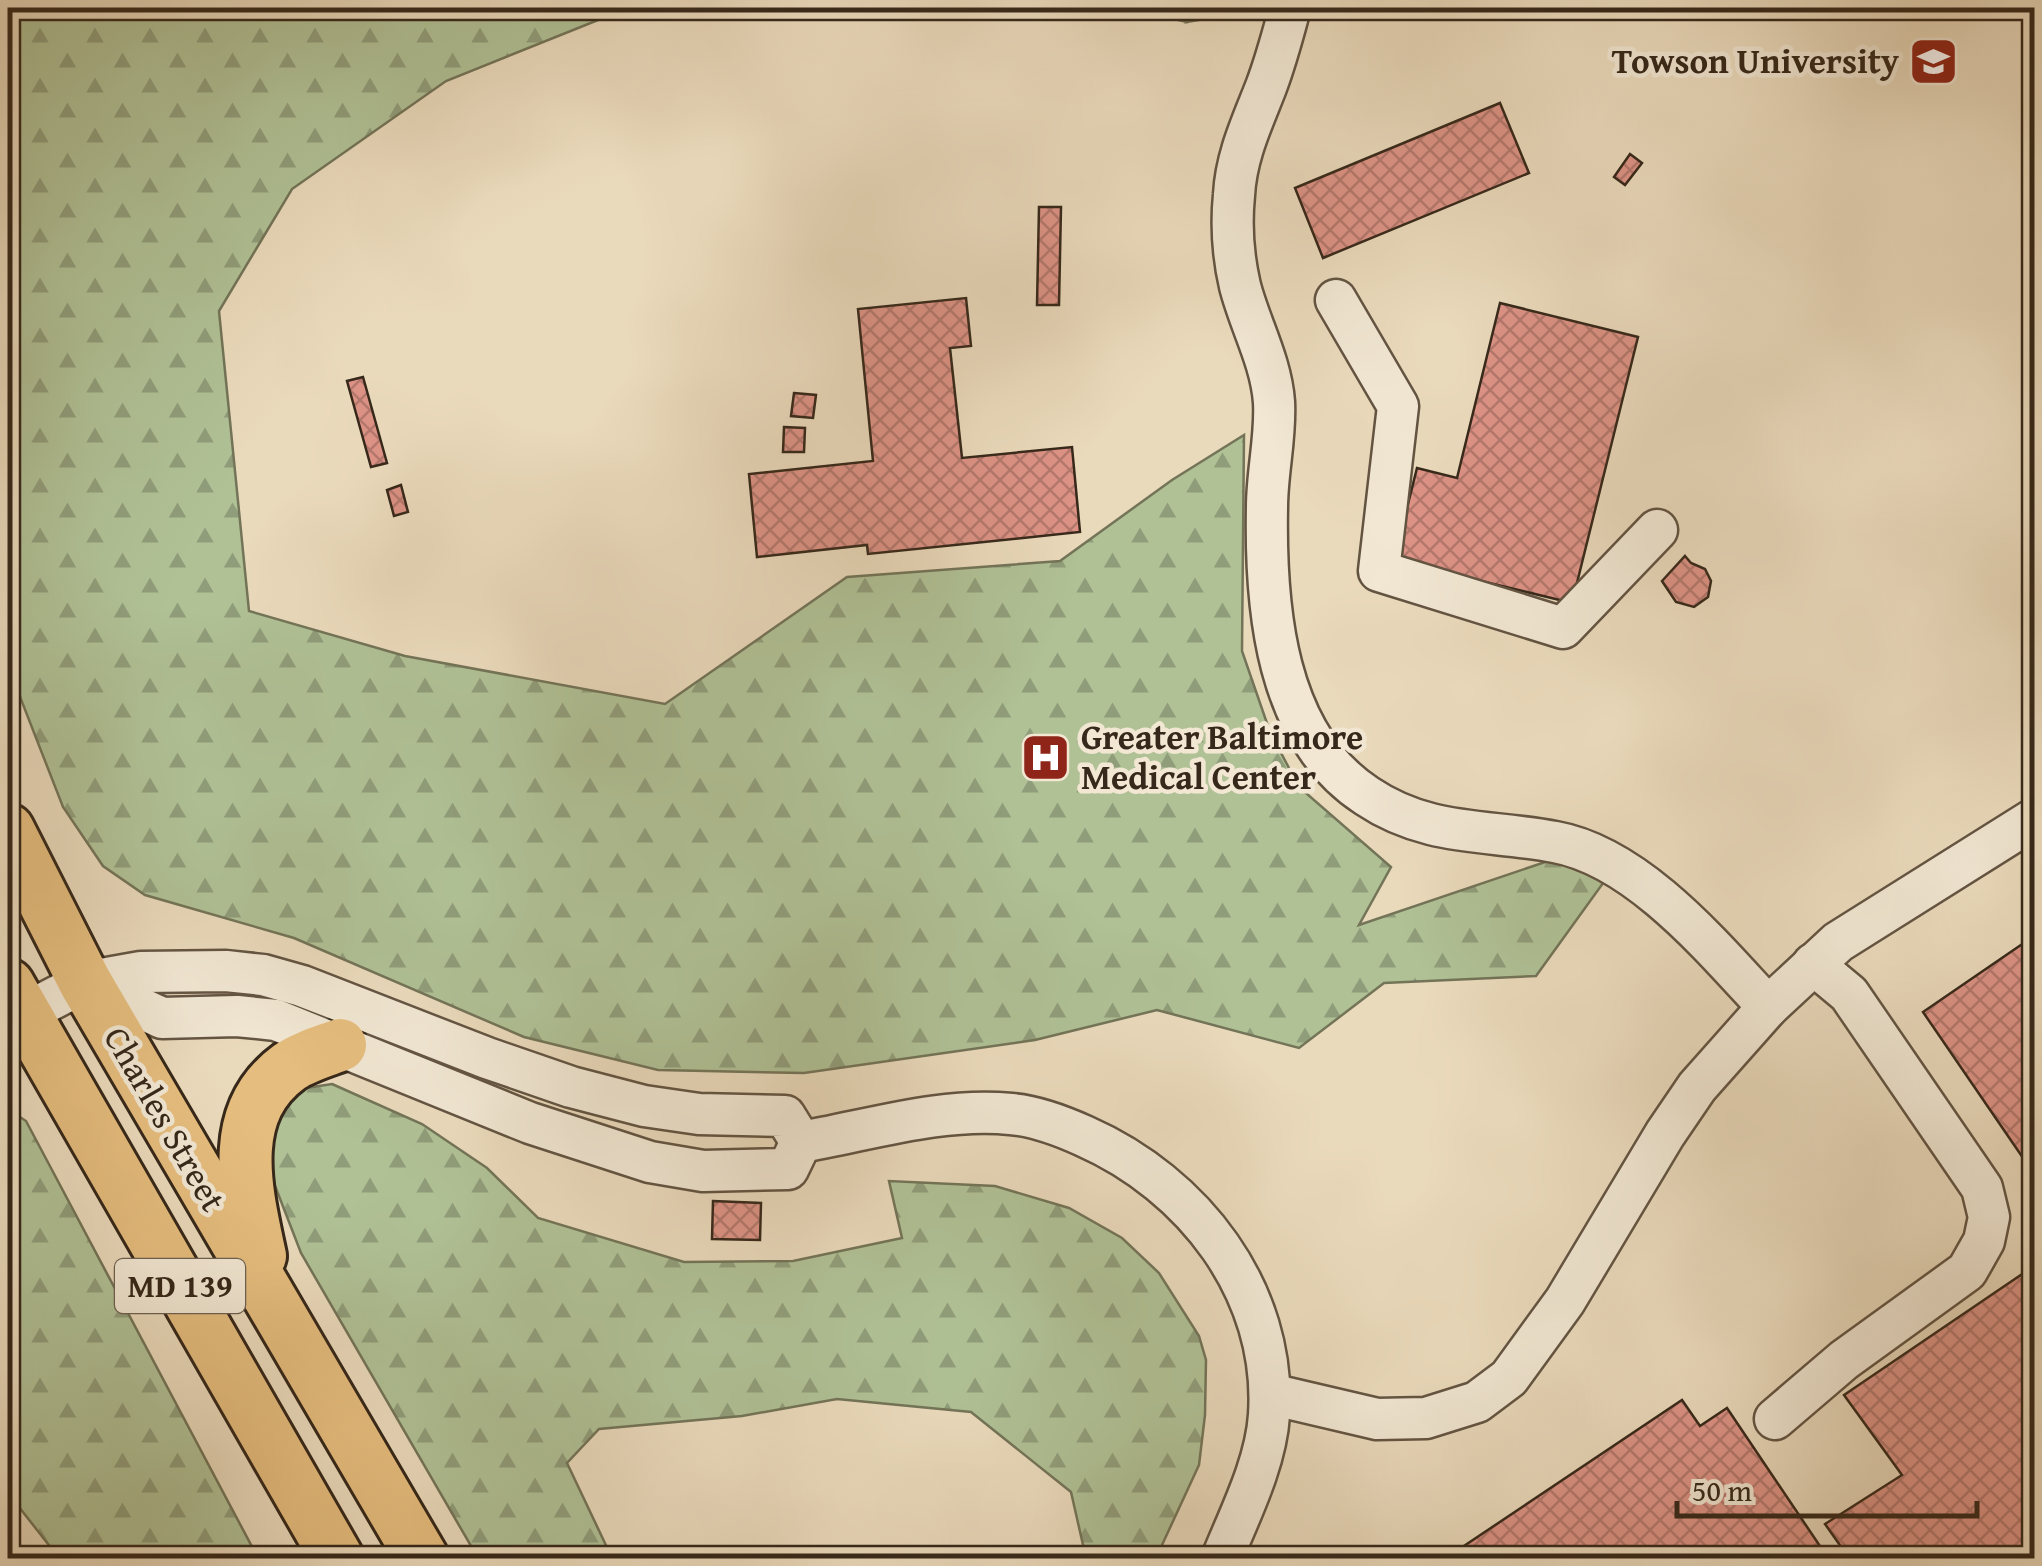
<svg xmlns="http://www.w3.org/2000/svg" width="2042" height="1566" viewBox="0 0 2042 1566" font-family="'Gentium Book Plus',serif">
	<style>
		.green { fill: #b0c196; stroke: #737458; stroke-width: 2.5 }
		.forest { fill: url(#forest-firs); stroke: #737458; stroke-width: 2.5 }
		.building { fill: url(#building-cross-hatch); stroke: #36281a; stroke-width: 2.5 }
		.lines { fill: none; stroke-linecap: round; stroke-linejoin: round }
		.minor-casing { stroke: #635442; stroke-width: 45 }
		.major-casing { stroke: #36281a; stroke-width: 58 }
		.minor { stroke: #f1e7d3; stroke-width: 40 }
		.major { stroke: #e5bd7e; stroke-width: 52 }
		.labels { text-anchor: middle; stroke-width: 9; stroke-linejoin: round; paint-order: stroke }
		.shield { fill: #f1e7d3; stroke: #6e6152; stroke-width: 2.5 }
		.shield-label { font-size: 32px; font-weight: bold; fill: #36281a }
		.poi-label { font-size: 35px; font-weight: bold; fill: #36281a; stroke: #f1e7d3; text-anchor: end }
		.street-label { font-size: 35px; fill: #36281a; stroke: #f1e7d3 }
	</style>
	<defs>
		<pattern id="forest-firs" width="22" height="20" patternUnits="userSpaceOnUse" patternTransform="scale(2.5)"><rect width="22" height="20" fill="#b0c196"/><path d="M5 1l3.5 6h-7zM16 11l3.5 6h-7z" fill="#909d7a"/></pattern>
		<pattern id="building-cross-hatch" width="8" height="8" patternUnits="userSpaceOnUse" patternTransform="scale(2.5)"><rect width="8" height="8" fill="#dd9386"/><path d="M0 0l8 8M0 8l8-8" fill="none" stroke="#b4786d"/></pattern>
	</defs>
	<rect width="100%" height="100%" fill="#eadabc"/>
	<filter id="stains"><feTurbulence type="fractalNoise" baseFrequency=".002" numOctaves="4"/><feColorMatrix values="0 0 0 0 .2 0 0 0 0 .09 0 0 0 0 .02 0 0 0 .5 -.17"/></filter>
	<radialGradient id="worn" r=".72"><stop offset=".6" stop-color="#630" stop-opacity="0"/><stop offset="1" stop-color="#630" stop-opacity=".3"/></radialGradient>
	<!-- green -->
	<polygon class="green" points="1198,8 1254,8 1253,11 1187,22"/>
	<!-- forest -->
	<g class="forest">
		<polygon points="8,8 628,8 446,81 292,189 219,311 249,611 405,656 665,704 847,577 1060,561 1172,480 1244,435 1242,651 1270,732 1299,787 1391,867 1359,925 1560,857 1606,879 1536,976 1384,983 1299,1048 1157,1010 1035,1040 804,1073 658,1070 524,1037 294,938 145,895 103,866 63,807 8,666"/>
		<polygon points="1128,8 1197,8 1187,22"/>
		<polygon points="332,1084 422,1124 487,1168 538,1218 684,1262 793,1261 902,1238 889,1181 995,1186 1069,1208 1122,1238 1159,1273 1199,1336 1206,1360 1205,1415 1199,1465 1156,1558 1086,1558 1071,1492 971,1412 837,1399 742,1416 599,1429 567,1463 612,1558 478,1558 301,1253 272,1178 272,1145 279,1119 291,1100 306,1088"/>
		<polygon points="8,1109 26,1121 258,1558 59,1558 8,1493"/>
	</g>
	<!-- building -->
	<g class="building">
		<polygon points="1500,103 1529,173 1323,258 1295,188"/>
		<polygon points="1630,154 1642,163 1625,185 1614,177"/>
		<polygon points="1039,207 1061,207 1059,305 1037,305"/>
		<polygon points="966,298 971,346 950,348 962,458 1072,447 1080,532 868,554 867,545 757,557 749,474 873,461 858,309"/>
		<polygon points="1500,303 1638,337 1572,603 1394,560 1417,468 1457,478"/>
		<polygon points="363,377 387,463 371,467 347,381"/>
		<polygon points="794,393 816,395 813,418 791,416"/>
		<polygon points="784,427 805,428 804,452 783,452"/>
		<polygon points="401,485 408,512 394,516 387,490"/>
		<polygon points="1685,556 1691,563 1705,569 1711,581 1708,597 1694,607 1676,602 1662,581"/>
		<polygon points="2034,936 2034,1174 1923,1012"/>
		<polygon points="713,1201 761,1203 760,1240 712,1239"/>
		<polygon points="2034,1266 2034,1558 1849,1558 1825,1524 1902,1475 1844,1395"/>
		<polygon points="1682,1400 1700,1426 1727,1408 1828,1558 1446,1558"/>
	</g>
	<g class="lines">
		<defs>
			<g id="minor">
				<path d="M1290,8C1283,34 1276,61 1266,87C1252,123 1236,156 1234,195C1231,225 1233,256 1240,286C1250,325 1271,361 1274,402C1276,437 1267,472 1267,507C1265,607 1275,736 1367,796C1428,837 1487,829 1555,842C1638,857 1713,948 1768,1007"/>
				<polyline points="1336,300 1398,406 1379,571 1563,628 1657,530"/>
				<polyline points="85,982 162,1018 237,1016 276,1020 530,1123 650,1162 703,1171 788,1169 801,1142"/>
				<polyline points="8,1022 85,982 141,972 226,971 263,975 302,986 487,1058 571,1087 644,1106 699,1114 785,1116 801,1142"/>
				<path d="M801,1142C870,1130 941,1107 1011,1114C1035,1116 1062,1126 1084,1136C1193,1184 1277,1291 1269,1415C1266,1463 1240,1514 1222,1558"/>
				<polyline points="1270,1394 1377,1419 1426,1418 1477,1402 1509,1378 1565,1301 1665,1134 1697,1087 1768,1007 1838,942 2034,819"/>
				<polyline points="1775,1419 1844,1360 1967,1271 1984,1241 1989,1217 1982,1188 1849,994 1813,964"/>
			</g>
			<g id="major">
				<polyline points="8,830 85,982 422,1558"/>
				<polyline points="8,985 337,1558"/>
				<path d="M260,1256C246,1190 226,1113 289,1067C303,1057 324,1051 340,1045"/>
			</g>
		</defs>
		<!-- minor casing -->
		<use href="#minor" class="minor-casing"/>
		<!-- major casing -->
		<use href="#major" class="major-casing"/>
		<!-- minor -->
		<use href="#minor" class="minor"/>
		<!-- major -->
		<use href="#major" class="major"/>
	</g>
	<!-- icons -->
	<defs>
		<symbol id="university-square" viewBox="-11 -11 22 22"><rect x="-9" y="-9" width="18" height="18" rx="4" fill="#8f2418" stroke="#f1e7d3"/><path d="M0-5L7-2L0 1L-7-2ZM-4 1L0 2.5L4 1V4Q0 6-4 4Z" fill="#fff"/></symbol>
		<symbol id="hospital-square" viewBox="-11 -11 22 22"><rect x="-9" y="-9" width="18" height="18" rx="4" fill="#8f2418" stroke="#f1e7d3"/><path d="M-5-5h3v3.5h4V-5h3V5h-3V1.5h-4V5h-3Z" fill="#fff"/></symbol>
	</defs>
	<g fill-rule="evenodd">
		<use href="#university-square" x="1906" y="34" width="55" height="55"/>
		<use href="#hospital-square" x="1018" y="730" width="55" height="55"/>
	</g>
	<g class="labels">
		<!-- shield labels -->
		<rect class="shield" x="115" y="1259" width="130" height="54" rx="8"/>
		<g class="shield-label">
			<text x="180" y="1297">MD 139</text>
		</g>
		<!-- poi labels -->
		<g class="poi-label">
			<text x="1899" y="73">Towson University</text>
			<text x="1081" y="749" text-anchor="start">Greater Baltimore<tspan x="1081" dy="40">Medical Center</tspan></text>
		</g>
		<!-- street labels -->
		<g class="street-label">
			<text transform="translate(165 1119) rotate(60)" y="12">Charles Street</text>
		</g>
	</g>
	<!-- margin -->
	<rect width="2042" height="1566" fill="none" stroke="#eadabc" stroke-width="40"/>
	<rect x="10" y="10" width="2022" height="1546" fill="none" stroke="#36281a" stroke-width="5"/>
	<rect x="20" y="20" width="2002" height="1526" fill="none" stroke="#36281a" stroke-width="2.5"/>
	<!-- scale -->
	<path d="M1677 1501v15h300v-15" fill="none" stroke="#36281a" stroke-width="5"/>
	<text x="1692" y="1501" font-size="30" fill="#36281a" stroke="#f1e7d3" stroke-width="8" paint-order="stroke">50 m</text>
	<rect width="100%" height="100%" filter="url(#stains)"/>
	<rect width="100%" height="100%" fill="url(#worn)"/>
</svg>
